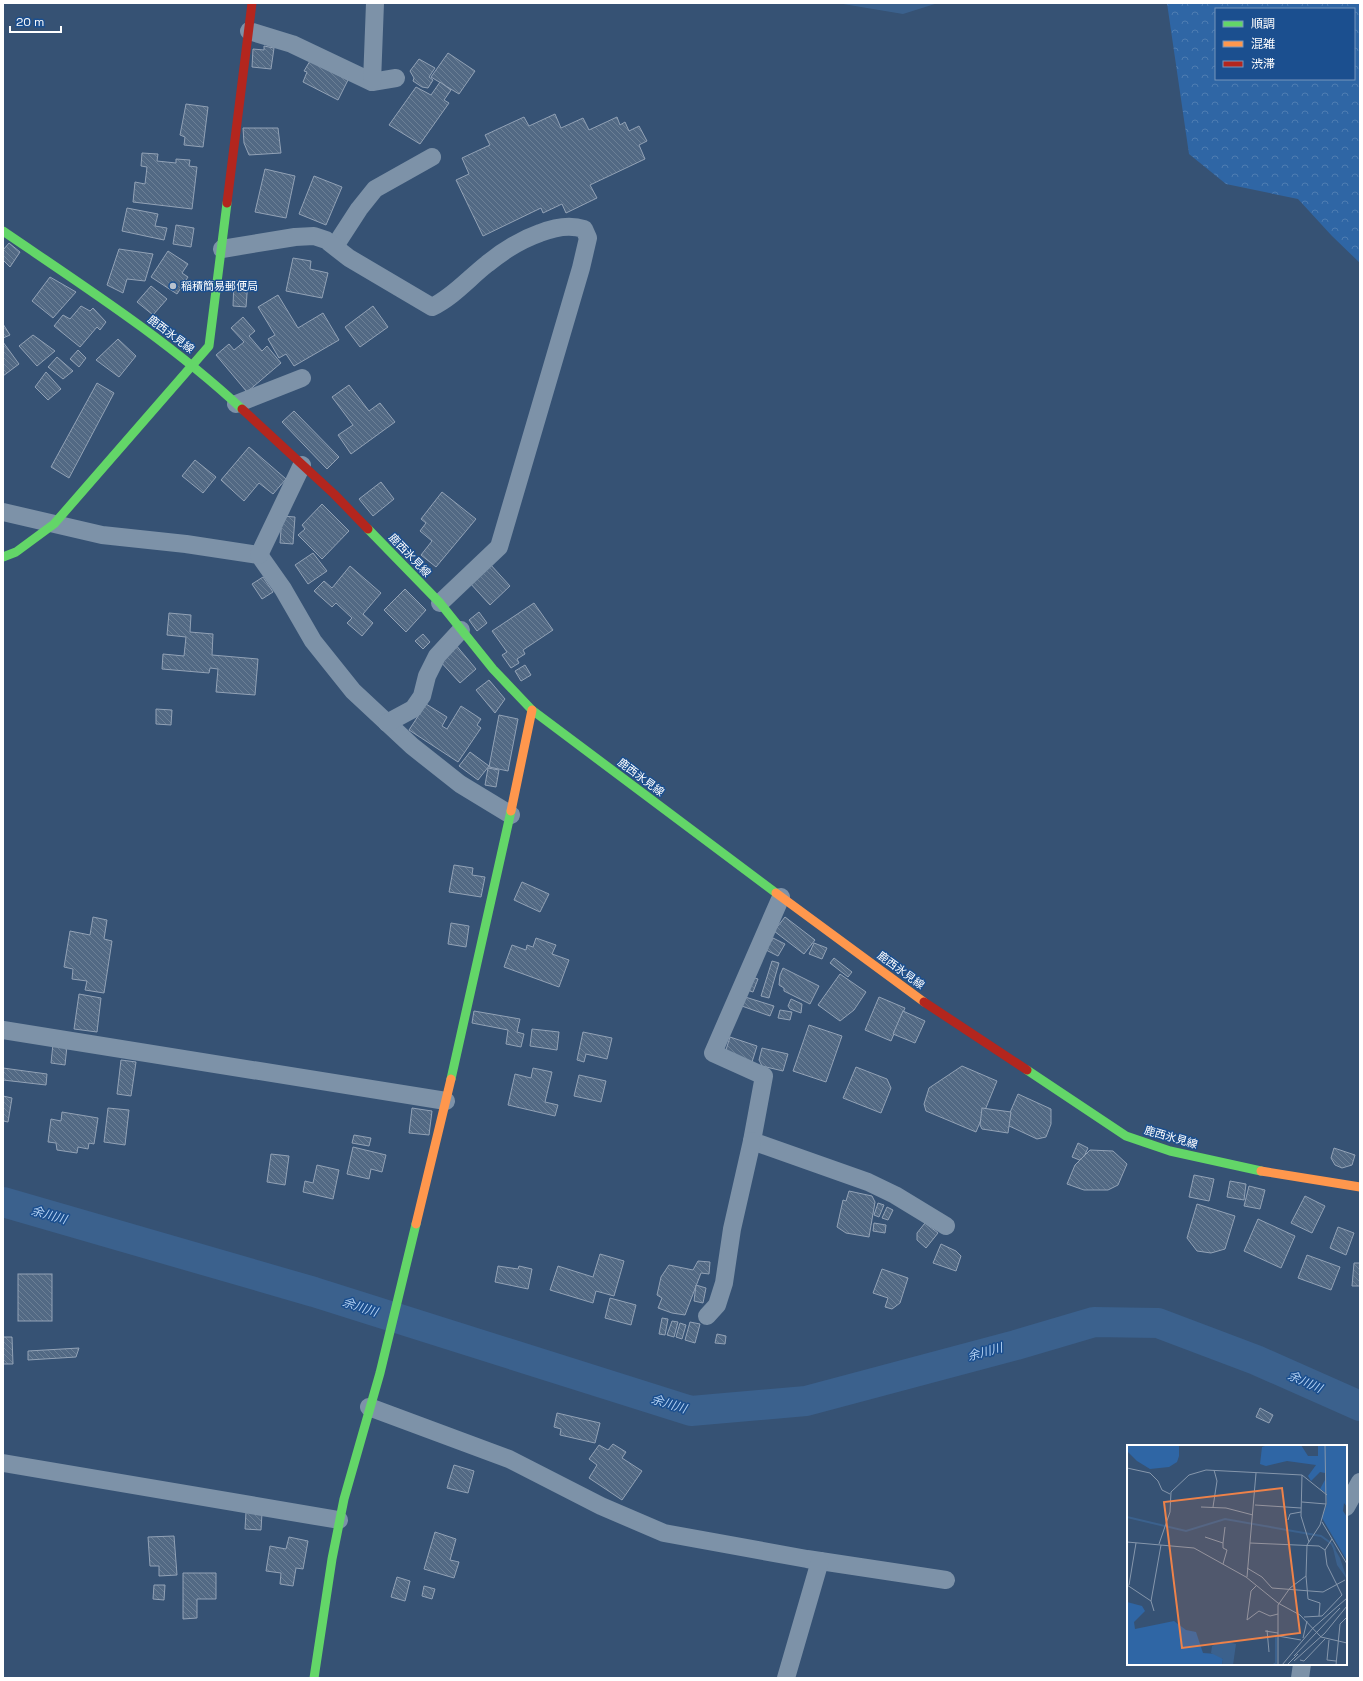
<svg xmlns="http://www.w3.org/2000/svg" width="1363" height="1681" viewBox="0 0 1363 1681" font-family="'Space Grotesk','Noto Sans JP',sans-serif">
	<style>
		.forest { fill: url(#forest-crowns); fill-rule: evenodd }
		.water { fill: #3b618d }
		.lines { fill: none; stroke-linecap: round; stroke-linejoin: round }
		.river { stroke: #3b618d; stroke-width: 30 }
		.building { fill: url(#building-back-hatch); stroke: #92a2b6 }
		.street { stroke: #7d92a8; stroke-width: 18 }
		.fast { stroke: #63d668; stroke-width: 9 }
		.slow { stroke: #ff974d; stroke-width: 9 }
		.jam { stroke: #b3261e; stroke-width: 9 }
		.poi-dot { fill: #b9c2ce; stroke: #1b4f8f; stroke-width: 1.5 }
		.labels { text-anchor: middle; stroke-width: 3; stroke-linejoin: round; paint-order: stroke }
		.poi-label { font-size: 11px; fill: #fff; stroke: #1b4f8f; text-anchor: start }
		.street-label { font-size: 11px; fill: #fff; stroke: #1b4f8f }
		.water-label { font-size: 12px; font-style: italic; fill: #b5d3f5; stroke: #1b4f8f }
		.inset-river { fill: none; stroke: #3b618d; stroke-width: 2 }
		.inset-road { fill: none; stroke: #8697ac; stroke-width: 1 }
		.view { fill: #ee8249; fill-opacity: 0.15; stroke: #ee8249; stroke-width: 2 }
		.inset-edge { fill: none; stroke: #fff; stroke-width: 2 }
	</style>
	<defs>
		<pattern id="forest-crowns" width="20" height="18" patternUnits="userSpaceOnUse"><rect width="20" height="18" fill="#2f66a5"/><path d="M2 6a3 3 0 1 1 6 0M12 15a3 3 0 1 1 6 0" fill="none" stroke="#4e7db2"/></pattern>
		<pattern id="building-back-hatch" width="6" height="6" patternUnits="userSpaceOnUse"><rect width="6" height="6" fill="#526984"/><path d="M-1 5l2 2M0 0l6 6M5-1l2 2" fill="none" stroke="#6c8096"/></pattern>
	</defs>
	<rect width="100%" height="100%" fill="#365274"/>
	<!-- forest -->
	<path class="forest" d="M1167,3H1360V263L1332,236L1298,199L1226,184L1189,154ZM1216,9H1354V79H1216Z"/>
	<!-- water -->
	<polygon class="water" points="837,3 938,3 903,14"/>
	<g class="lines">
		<!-- river -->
		<polyline class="river" points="3,1202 314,1292 691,1411 806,1401 1016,1345 1094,1322 1158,1323 1256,1360 1360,1406"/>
	</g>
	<!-- building -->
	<g class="building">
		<polygon points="264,46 274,48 271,69 252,67 253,49 264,50"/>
		<polygon points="448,53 475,71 459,94 431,77"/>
		<polygon points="419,59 435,68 429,77 433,80 428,88 422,87 413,81 414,78 410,71"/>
		<polygon points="310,61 348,80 338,100 303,82 307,72 304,71"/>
		<polygon points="440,82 451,90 444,100 449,103 420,144 389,125 416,87 431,95"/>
		<polygon points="186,104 208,107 203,147 184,145 185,137 180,135"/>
		<polygon points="555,114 561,128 583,118 589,130 617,117 620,125 625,122 629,131 639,126 647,141 639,145 645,159 590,185 597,198 566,213 562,204 543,213 541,208 483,236 456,180 469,174 462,158 490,145 485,135 524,117 529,126"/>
		<polygon points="243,128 278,128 281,153 249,155 244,143"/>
		<polygon points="142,153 158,154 157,161 176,163 176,159 190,160 189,166 197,167 192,209 133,202 135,182 145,184 147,167 141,166"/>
		<polygon points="265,169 295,176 286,218 255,212"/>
		<polygon points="314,176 342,187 326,225 299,214"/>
		<polygon points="127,208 158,214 155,226 167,228 164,240 122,231"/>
		<polygon points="176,225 194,228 191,247 173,244"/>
		<polygon points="9,243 20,252 10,267 3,260 3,250"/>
		<polygon points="119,249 153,254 145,281 127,279 123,293 107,285"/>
		<polygon points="168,251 188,264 182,273 188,277 177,294 151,277"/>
		<polygon points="293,258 311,261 310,269 328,273 322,298 286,291"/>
		<polygon points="50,277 76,292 53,318 32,301"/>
		<polygon points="234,281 248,281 246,307 233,306"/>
		<polygon points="151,286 167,299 153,315 137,302"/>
		<polygon points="278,295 298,328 323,313 339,340 294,366 286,354 279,358 268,339 275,335 258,307"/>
		<polygon points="81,306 90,311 93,308 106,322 100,330 97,327 80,347 54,326 63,315 70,319"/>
		<polygon points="373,306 388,327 360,347 345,327"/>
		<polygon points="243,317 255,331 249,336 262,351 267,346 281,363 247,392 216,355 229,344 234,350 244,342 231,328"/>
		<polygon points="3,324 10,335 3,338"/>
		<polygon points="33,335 55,351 37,366 19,346"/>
		<polygon points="118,339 136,356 119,377 96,360"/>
		<polygon points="3,342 19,364 3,376"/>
		<polygon points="78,350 86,358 79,367 70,359"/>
		<polygon points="57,357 73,371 63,379 48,367"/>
		<polygon points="46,372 61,389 48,400 35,387"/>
		<polygon points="97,383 114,393 69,478 51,467"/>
		<polygon points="349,385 369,411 380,403 395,422 351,454 338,435 353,425 332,397"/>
		<polygon points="294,411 339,457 327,469 282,422"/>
		<polygon points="249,447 286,479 273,494 259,483 244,501 221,480"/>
		<polygon points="195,460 216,477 203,493 182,476"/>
		<polygon points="381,482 394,499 373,516 359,499"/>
		<polygon points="442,492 476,519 436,567 421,555 432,541 420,531 426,523 421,519"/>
		<polygon points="322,504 349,531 322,559 298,535 305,529 302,525"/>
		<polygon points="282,516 295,517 293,544 280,543"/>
		<polygon points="313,553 327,571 308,584 295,565"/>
		<polygon points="490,564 510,586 490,605 469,582"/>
		<polygon points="350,566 381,593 363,614 373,623 362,636 347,623 352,618 336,603 332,607 314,591 324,581 332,588"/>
		<polygon points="263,577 273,592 262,599 252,584"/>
		<polygon points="405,589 426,610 406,632 384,610"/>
		<polygon points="534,603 553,630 523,650 525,654 517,659 519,663 511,668 502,655 507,652 492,631"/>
		<polygon points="479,612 487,623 477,631 469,620"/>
		<polygon points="169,613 191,615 190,632 213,634 212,655 258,659 255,695 216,692 218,669 210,668 209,673 162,669 163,654 184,656 186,637 167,635"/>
		<polygon points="423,634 430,642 423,649 415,641"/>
		<polygon points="455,644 476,669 460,683 438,659"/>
		<polygon points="525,665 531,675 521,681 515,671"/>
		<polygon points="489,680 505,699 495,713 476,690"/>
		<polygon points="426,704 447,717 442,726 447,729 461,706 481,719 477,725 481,728 458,762 409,730"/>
		<polygon points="156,709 172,710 171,725 156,724"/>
		<polygon points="499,715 518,719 508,771 489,767"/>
		<polygon points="470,752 489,766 478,780 459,766"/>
		<polygon points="488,768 499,770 496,787 485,785"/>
		<polygon points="454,865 473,868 472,875 485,877 481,897 449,892"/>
		<polygon points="522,882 549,894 540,912 514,900"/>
		<polygon points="93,917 107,920 104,939 112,941 104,993 85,990 87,981 72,979 73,969 64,967 70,931 90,935"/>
		<polygon points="785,917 815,940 804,954 774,931"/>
		<polygon points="451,923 469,926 466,947 448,944"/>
		<polygon points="536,938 556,945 552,954 569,960 559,987 504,967 512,945 526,950 527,945 533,947"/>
		<polygon points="773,938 785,944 778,956 766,950"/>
		<polygon points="814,943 827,948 822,959 809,954"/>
		<polygon points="834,958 852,972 848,977 830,963"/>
		<polygon points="772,961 779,963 769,998 761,996"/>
		<polygon points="783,968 819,986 810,1004 784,991 784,988 779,985 780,975"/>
		<polygon points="840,974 866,992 854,1010 840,1021 818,1005"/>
		<polygon points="752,977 758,979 753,992 747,990"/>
		<polygon points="79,994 101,998 97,1032 74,1029"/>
		<polygon points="742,996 774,1006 770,1016 739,1005"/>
		<polygon points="879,997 905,1008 891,1041 865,1030"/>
		<polygon points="791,999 802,1004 801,1013 790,1009 788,1006"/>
		<polygon points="780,1010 792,1012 790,1020 778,1018"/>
		<polygon points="474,1011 520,1019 517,1032 524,1034 521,1047 506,1044 508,1030 472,1023"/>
		<polygon points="903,1011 925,1021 915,1043 893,1034"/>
		<polygon points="809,1025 842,1036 826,1082 793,1071"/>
		<polygon points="532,1029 559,1032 557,1050 530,1046"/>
		<polygon points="583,1032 612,1038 607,1059 586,1054 584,1062 577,1060"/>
		<polygon points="730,1037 757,1046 752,1062 725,1053"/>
		<polygon points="53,1044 67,1046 65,1065 51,1063"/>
		<polygon points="762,1048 788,1054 783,1071 762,1066 759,1060"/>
		<polygon points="121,1060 136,1062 131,1096 117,1094"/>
		<polygon points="962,1066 997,1081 976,1132 926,1111 924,1104 929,1088"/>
		<polygon points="856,1067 887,1079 891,1088 881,1113 843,1098"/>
		<polygon points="3,1068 47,1074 46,1085 3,1080"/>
		<polygon points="533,1068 552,1072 545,1102 558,1105 555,1116 508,1105 515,1074 531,1078"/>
		<polygon points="579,1075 606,1081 601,1102 574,1096"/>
		<polygon points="1018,1094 1051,1109 1051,1124 1046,1137 1037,1139 1005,1124"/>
		<polygon points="3,1096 12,1098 8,1122 3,1121"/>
		<polygon points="108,1108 129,1110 125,1145 104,1142"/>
		<polygon points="412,1108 432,1111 429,1135 409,1133"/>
		<polygon points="982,1108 1011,1112 1008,1133 982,1129 980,1125"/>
		<polygon points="62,1112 98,1118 94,1144 89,1143 88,1149 78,1147 77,1153 57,1150 56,1143 48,1142 51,1119 61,1121"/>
		<polygon points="354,1135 371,1138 369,1146 352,1143"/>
		<polygon points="1078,1143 1088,1148 1082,1161 1072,1157"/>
		<polygon points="353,1147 386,1155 382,1172 371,1169 369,1179 347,1174"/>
		<polygon points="1334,1148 1355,1155 1352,1165 1342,1168 1335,1165 1331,1158"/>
		<polygon points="1090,1150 1113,1151 1127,1164 1118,1185 1108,1190 1084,1190 1067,1184 1075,1165"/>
		<polygon points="271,1154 289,1156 285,1185 267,1182"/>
		<polygon points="317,1165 339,1170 333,1199 303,1192 305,1181 313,1183"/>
		<polygon points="1194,1175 1214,1179 1209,1201 1189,1197"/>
		<polygon points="1230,1181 1246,1184 1244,1200 1227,1197"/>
		<polygon points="1249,1186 1265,1190 1260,1209 1244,1206"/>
		<polygon points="849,1191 872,1196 875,1202 869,1237 846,1233 837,1227 843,1200 846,1201"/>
		<polygon points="1305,1196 1325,1206 1312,1233 1291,1223"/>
		<polygon points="878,1203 884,1205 879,1217 874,1215"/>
		<polygon points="1197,1204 1235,1216 1225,1249 1211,1253 1197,1251 1187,1238"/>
		<polygon points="887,1207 893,1210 888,1220 882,1218"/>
		<polygon points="1258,1219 1295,1236 1281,1268 1244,1251"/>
		<polygon points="874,1223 886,1225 885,1233 873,1231"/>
		<polygon points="925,1223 938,1233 926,1248 917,1240 917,1233"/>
		<polygon points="1338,1227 1354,1233 1346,1255 1330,1248"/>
		<polygon points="941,1244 956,1251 961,1256 956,1271 933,1263"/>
		<polygon points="600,1254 624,1261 614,1296 596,1291 593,1303 550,1290 558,1266 593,1277"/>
		<polygon points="1307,1255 1340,1267 1331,1290 1298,1278"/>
		<polygon points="698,1261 710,1262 709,1274 701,1273 685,1315 672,1313 658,1308 662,1298 657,1295 661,1277 669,1265 693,1270"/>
		<polygon points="1354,1263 1360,1263 1360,1286 1352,1286"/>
		<polygon points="498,1266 518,1269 519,1266 532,1269 528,1289 495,1282"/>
		<polygon points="882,1269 908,1278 900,1303 892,1309 885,1307 888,1298 873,1293"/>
		<rect x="18" y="1274" width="34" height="47"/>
		<polygon points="696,1285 706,1288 703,1303 694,1301"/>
		<polygon points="610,1298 636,1305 631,1325 605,1318"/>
		<polygon points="662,1318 668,1319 665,1335 659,1334"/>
		<polygon points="672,1321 678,1322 674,1337 667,1335"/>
		<polygon points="690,1322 700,1324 695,1343 685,1340"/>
		<polygon points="680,1323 686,1325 682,1339 676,1337"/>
		<polygon points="717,1334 726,1336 725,1344 715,1343"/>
		<polygon points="3,1337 12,1337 13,1364 3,1364"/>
		<polygon points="79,1348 76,1357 28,1360 28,1351"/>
		<polygon points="1260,1408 1273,1415 1269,1423 1256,1417"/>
		<polygon points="557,1413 600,1423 595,1443 560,1435 561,1429 554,1427"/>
		<polygon points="613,1444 626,1452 622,1458 642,1471 622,1500 589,1478 597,1465 589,1459 599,1445 608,1450"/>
		<polygon points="454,1465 474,1471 468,1493 447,1488"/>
		<polygon points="246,1512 262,1513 261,1530 245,1529"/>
		<polygon points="435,1532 456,1539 450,1560 459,1562 454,1578 424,1569"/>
		<polygon points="174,1536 177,1575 159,1576 159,1566 150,1566 148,1537"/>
		<polygon points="289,1537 308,1541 303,1569 296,1568 293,1586 280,1584 281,1573 266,1571 270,1546 286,1549"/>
		<polygon points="183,1573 216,1573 216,1599 197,1599 197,1618 183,1619"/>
		<polygon points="397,1577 410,1581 405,1601 391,1597"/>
		<polygon points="154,1585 165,1585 164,1600 153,1599"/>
		<polygon points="424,1586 435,1589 432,1599 422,1596"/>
	</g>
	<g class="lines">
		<!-- street -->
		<g class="street">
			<polyline points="249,31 292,44 372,82 396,78"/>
			<polyline points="372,82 375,3"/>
			<polyline points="335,246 359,209 375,189 432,157"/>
			<path d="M222,249L295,237L314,236L326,240L349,258L432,307C453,297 469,278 487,264C504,250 520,240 540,233C555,227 569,224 584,229L588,238L581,268L499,547L440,603"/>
			<polyline points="236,404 302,378"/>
			<polyline points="3,512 102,535 186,544 259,555 283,589 313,641 353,691 412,746 460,784 511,815"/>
			<polyline points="259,555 302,465"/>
			<polyline points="387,723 413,709 422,696 427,676 437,656 461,630"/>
			<polyline points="781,897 713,1053 764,1076 752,1141 868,1182 895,1195 946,1226"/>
			<polyline points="3,1030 446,1101"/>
			<polyline points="707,1316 717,1305 724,1283 732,1229 752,1141"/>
			<polyline points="369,1407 509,1459 601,1506 664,1533 807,1559 946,1580"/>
			<polyline points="3,1463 339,1520"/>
			<polyline points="1346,1507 1360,1482"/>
			<polyline points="786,1678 820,1561"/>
			<polyline points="1300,1678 1302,1664"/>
		</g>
		<!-- fast -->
		<g class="fast">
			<path d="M3,231C85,287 169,341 242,409"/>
			<polyline points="368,529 440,603 493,669 532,710 776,893"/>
			<polyline points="3,557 16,552 54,524 209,346 227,203"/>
			<polyline points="1027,1070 1126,1136 1170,1151 1261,1171"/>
			<polyline points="451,1079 511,811"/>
			<polyline points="314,1678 332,1559 344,1499 380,1373 416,1224"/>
		</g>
		<!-- slow -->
		<g class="slow">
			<polyline points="511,811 532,710"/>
			<polyline points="776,893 924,1002"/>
			<polyline points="1261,1171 1360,1187"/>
			<polyline points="416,1224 451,1079"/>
		</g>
		<!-- jam -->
		<g class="jam">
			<polyline points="227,203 252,3"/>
			<polyline points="242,409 334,494 368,529"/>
			<polyline points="924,1002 1027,1070"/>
		</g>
	</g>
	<!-- markers -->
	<circle class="poi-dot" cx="173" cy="286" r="4"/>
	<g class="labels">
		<!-- poi labels -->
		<g class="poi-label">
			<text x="181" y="290">稲積簡易郵便局</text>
		</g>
		<!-- street labels -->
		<g class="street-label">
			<text transform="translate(171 334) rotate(37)" y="4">鹿西氷見線</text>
			<text transform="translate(410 555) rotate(46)" y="4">鹿西氷見線</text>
			<text transform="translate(641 777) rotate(37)" y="4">鹿西氷見線</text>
			<text transform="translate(901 970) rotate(36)" y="4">鹿西氷見線</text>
			<text transform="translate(1171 1137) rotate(16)" y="4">鹿西氷見線</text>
		</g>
		<!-- water labels -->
		<g class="water-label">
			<text transform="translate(49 1215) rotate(16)" y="4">余川川</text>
			<text transform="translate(360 1307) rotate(18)" y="4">余川川</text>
			<text transform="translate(985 1352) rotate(-15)" y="4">余川川</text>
			<text transform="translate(1305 1382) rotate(24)" y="4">余川川</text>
			<text transform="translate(669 1404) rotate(17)" y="4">余川川</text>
		</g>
	</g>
	<!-- overview -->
	<g transform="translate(1127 1445)">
		<rect width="220" height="220" fill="#365274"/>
		<path d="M0,0H52V11L50,17L42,22L23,24L10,16L0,6ZM141,0H174L181,11H191V0H220V62L217,58L216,66L220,72V116L195,73L200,58L199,48L193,44L198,35V28L193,27L184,36L181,31L189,20L160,16L139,21L133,19L135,2ZM0,157L15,161L18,166L7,177L8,184L47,176L59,185L69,187L76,208L90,209L96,214L95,220H0Z" fill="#2f66a5"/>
		<path d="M205,99L213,113L220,134L210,120ZM95,196L109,199L106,220H95L96,214L84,208L85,201Z" fill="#3b618d"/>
		<path class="inset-river" d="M0,72L59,86L98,74L194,91L205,99L208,105M146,220L149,218V192"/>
		<path class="inset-road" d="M0,23L23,28L31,36L35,45L43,49M175,30L174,71L182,97M175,57L199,59M128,60L174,63M74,62L99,63L126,70M86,62L90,36L87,25M161,75L163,69L174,67M195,77L220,119M78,92L96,98V103L100,105L96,119M0,97L67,103L119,132L151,158L173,170L194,192L220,198M96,98L98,82M123,98L192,101L198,105M32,99L43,67L44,47L62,30L79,25L175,30L200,50M120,123L135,132L145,143L196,147L218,135M120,132L129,28M0,140L24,156M2,140L9,98M129,141L124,146L120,175L132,166L143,171L151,169M27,166L24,156L34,100M192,171L193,158L181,154L179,131L180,100L193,80L199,59L198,0M177,172L195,171L215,150L200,120L198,105L205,94M140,185L142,207M138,186L151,188M151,191L174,195M176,193L180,176M202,195L200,215L209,216M167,211L213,163M173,215L177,216L198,194M167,216L198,188L220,161M151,220V160L163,143L179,131M155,220L186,183L220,153M160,220L171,209M209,220L213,179L220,172"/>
		<path class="view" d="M155,43L173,188L55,203L37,57Z"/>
		<rect width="220" height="220" class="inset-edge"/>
	</g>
	<!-- border -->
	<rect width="1363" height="1681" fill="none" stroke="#ffffff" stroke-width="8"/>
	<!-- legend -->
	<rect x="1215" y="8" width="140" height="72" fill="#1b4f8f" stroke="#7695bc"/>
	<rect x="1223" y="21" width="20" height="6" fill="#63d668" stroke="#7695bc"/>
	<text x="1251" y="28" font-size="12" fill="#ffffff">順調</text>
	<rect x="1223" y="41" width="20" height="6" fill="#ff974d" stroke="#7695bc"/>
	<text x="1251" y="48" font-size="12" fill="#ffffff">混雑</text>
	<rect x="1223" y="61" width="20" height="6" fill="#b3261e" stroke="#7695bc"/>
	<text x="1251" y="68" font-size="12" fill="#ffffff">渋滞</text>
	<!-- scale -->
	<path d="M10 26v6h51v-6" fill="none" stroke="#ffffff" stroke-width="2"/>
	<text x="16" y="26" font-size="12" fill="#ffffff" stroke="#1b4f8f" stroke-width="3" paint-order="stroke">20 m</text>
</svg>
